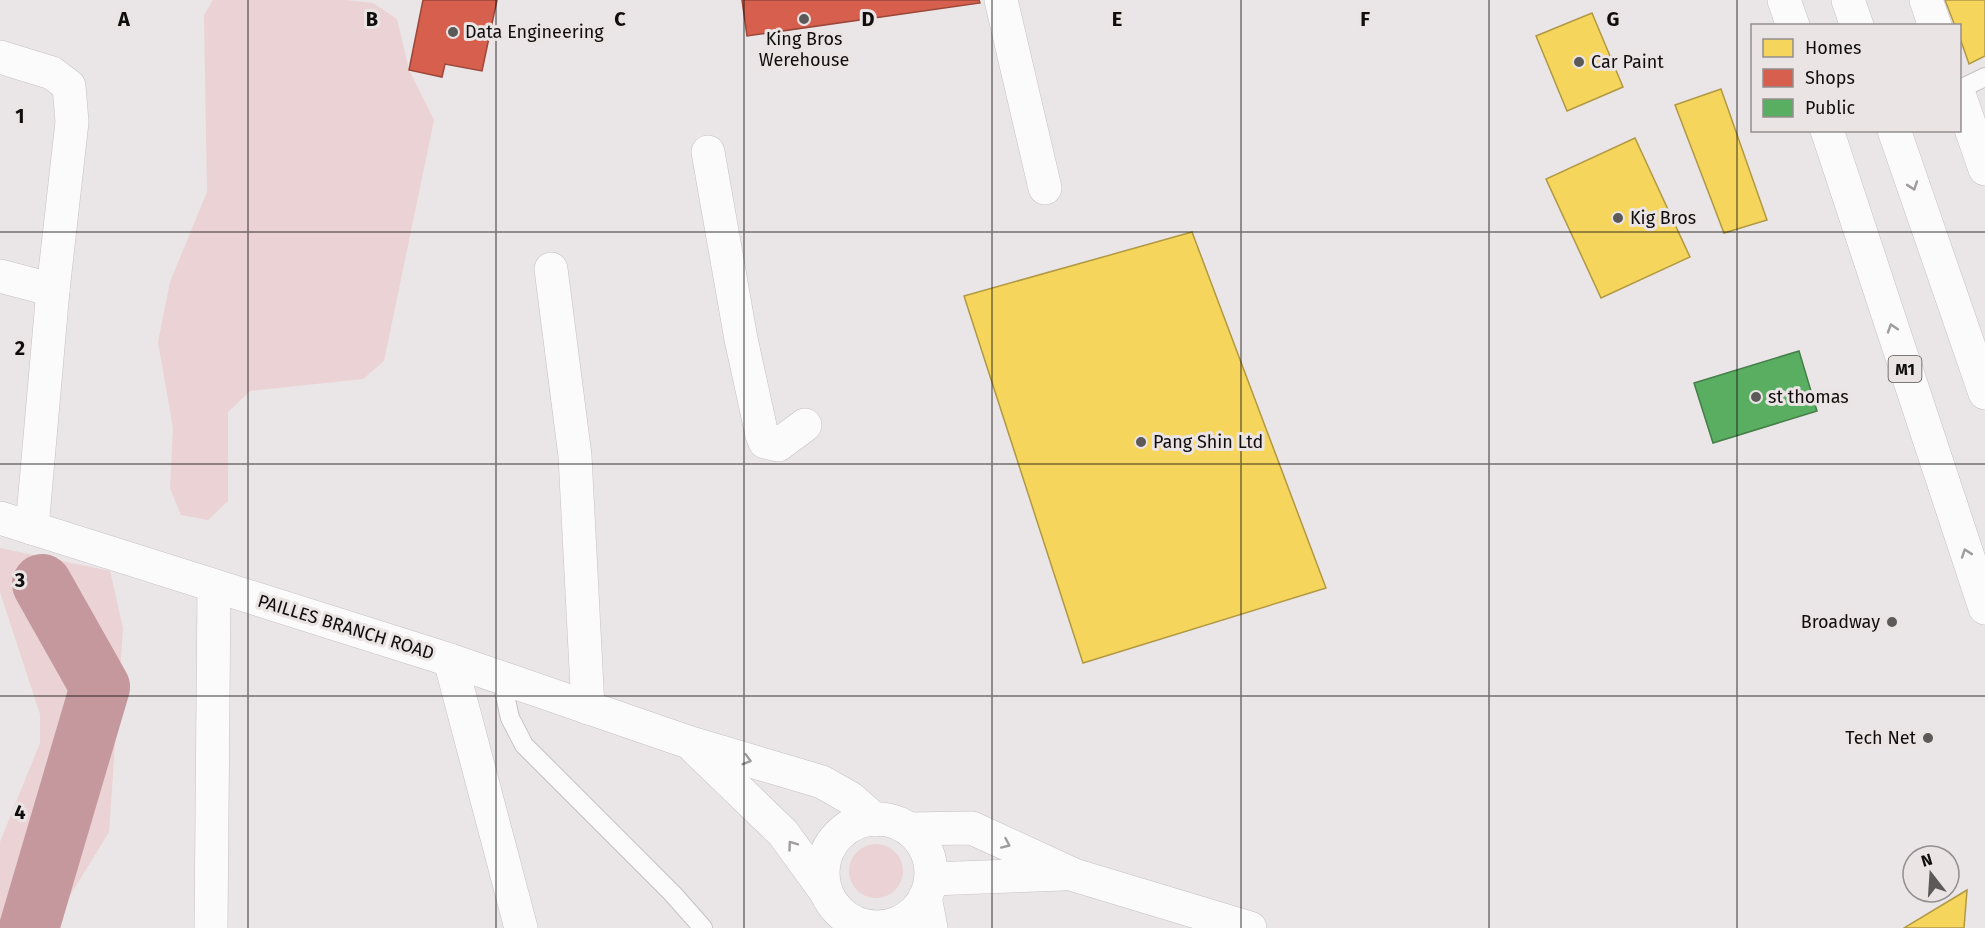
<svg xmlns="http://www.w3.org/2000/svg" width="1985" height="928" viewBox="0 0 1985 928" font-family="'Fira Sans',sans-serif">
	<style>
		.green { fill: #ebd2d4 }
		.homes { fill: #f6d55c; stroke: #b19944; stroke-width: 1.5 }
		.shops { fill: #d6604d; stroke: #9b473a; stroke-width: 1.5 }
		.public { fill: #5aae61; stroke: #447e48; stroke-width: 1.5 }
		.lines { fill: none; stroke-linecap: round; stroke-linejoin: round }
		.river { stroke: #c4989d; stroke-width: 60 }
		.service-casing { stroke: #c5c2c2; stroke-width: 20 }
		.minor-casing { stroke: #c5c2c2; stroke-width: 34 }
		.secondary-casing { stroke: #c5c2c2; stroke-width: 34 }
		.trunk-casing { stroke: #c5c2c2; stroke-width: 34 }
		.service { stroke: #fcfbfb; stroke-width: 18 }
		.minor { stroke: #fcfbfb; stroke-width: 33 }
		.secondary { stroke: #fcfbfb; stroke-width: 33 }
		.trunk { stroke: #fcfbfb; stroke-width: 33 }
		.oneway { stroke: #9e9c9c }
		.grid { fill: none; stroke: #100d0d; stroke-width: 1.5; stroke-opacity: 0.55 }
		.poi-dot { fill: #5c5959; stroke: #ebe4e5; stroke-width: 2 }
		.labels { text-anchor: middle; stroke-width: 6; stroke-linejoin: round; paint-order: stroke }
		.shield { fill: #ebe4e5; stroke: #524e4e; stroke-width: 1.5 }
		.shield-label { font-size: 16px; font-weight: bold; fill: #100d0d }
		.poi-label { font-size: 18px; fill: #100d0d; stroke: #ebe4e5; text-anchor: start }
		.street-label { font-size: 18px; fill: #100d0d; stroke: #ebe4e5 }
		.grid-label { font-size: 20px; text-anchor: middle; font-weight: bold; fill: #100d0d; stroke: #ebe4e5; stroke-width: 6; stroke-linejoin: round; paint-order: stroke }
	</style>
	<rect width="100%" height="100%" fill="#eae5e6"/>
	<!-- green -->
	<g class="green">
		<polygon points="213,0 346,0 373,3 397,19 409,70 434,120 384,361 363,379 250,391 228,412 228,501 208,520 181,515 170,488 173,428 158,342 170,282 207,192 204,15"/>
		<polygon points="0,548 110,571 123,628 109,832 50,928 0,928 0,842 40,743 40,714 0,592"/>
		<circle cx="876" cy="871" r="27"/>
	</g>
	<!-- homes -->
	<g class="homes">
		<polygon points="1945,0 1985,0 1985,56 1969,64 1960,38 1960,26 1955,26"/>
		<polygon points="1592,13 1623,87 1567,111 1536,36"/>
		<polygon points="1721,89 1767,220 1724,233 1675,105"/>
		<polygon points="1635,138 1690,257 1601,298 1546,179"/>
		<polygon points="1192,232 1326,588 1083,663 964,296"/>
		<polygon points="1967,890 1964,928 1904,928"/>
	</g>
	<!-- shops -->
	<g class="shops">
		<polygon points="423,0 497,0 482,71 445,64 442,77 409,70"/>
		<polygon points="742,0 979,0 980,3 747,36"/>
	</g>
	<!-- public -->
	<polygon class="public" points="1799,351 1817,411 1713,443 1694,383"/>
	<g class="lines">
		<!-- river -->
		<polyline class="river" points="29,928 100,687 42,584"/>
		<defs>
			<g id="service">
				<polyline points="1960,89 1985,77"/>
				<polyline points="501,677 510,718 524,745 672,893 703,928"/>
			</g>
			<g id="minor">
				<polyline points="1001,0 1045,188"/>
				<polyline points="1926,0 1935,26"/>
				<polyline points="0,57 52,73 69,86 72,122 53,290 32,528"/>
				<polyline points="1960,97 1985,169"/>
				<polyline points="708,152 741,339 762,435 765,442 778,445 805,425"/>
				<polyline points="551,269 575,456 588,708"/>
				<polyline points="0,276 53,290"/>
				<polyline points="450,660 521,928"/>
				<polyline points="925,897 931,928"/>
				<polyline points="848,919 853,928"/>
				<polyline points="211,928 214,586"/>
			</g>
			<g id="secondary">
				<polyline points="0,518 450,660 691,743 822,782 850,798 875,820"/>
				<polyline points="694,747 783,833 826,892"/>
				<circle cx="877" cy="873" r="54"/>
				<polyline points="909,829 972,828 1074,875 1250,928"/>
				<polyline points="931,879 1063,874"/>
			</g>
			<g id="trunk">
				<polyline points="1784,0 1793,26"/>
				<polyline points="1848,0 1857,26"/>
				<polyline points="1827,130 1985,608"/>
				<polyline points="1894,130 1985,393"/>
			</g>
		</defs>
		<!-- service casing -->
		<use href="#service" class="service-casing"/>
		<!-- minor casing -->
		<use href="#minor" class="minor-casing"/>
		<!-- secondary casing -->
		<use href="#secondary" class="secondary-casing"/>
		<!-- trunk casing -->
		<use href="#trunk" class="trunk-casing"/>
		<!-- service -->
		<use href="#service" class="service"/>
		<!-- minor -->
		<use href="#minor" class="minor"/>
		<!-- secondary -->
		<use href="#secondary" class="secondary"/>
		<!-- trunk -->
		<use href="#trunk" class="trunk"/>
	</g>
	<!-- one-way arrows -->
	<defs><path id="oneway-chevron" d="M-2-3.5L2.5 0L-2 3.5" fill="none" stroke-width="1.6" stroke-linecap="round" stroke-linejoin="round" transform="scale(1.5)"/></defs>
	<g class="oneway">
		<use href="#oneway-chevron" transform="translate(1913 186) rotate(71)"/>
		<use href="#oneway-chevron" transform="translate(1892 328) rotate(-108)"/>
		<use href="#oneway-chevron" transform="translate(1966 553) rotate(-109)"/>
		<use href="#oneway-chevron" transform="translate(747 760) rotate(16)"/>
		<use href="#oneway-chevron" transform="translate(1006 844) rotate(24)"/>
		<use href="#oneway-chevron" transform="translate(792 845) rotate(-126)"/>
	</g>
	<!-- grid -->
	<path class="grid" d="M248,0V928M496,0V928M744,0V928M992,0V928M1241,0V928M1489,0V928M1737,0V928M0,232H1985M0,464H1985M0,696H1985"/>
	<!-- markers -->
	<g class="poi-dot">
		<circle cx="804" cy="19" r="6"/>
		<circle cx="453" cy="32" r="6"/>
		<circle cx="1579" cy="62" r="6"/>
		<circle cx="1618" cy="218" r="6"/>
		<circle cx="1756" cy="397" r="6"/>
		<circle cx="1141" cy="442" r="6"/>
		<circle cx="1892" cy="622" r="6"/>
		<circle cx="1928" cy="738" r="6"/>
	</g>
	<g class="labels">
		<!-- shield labels -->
		<rect class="shield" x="1888.5" y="356" width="33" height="26" rx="4.5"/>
		<g class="shield-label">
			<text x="1905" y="375">M1</text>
		</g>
		<!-- poi labels -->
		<g class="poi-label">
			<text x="465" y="38">Data Engineering</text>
			<text x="804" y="45" text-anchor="middle">King Bros<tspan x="804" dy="21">Werehouse</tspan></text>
			<text x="1591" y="68">Car Paint</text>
			<text x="1630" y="224">Kig Bros</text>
			<text x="1768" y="403">st thomas</text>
			<text x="1153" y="448">Pang Shin Ltd</text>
			<text x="1880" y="628" text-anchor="end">Broadway</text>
			<text x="1916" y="744" text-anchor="end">Tech Net</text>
		</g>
		<!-- street labels -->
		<g class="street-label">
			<text transform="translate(346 627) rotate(17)" y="6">PAILLES BRANCH ROAD</text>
		</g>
	</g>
	<g class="grid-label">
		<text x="124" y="26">A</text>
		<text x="372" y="26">B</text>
		<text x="620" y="26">C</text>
		<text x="868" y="26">D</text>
		<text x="1117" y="26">E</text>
		<text x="1365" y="26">F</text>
		<text x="1613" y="26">G</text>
		<text x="20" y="123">1</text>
		<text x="20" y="355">2</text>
		<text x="20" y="587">3</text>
		<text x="20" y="819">4</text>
	</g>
	<!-- legend -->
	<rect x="1751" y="24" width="210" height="108" fill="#ebe4e5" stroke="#938e8f" stroke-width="1.5"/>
	<rect x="1763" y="39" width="30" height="18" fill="#f6d55c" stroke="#938e8f" stroke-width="1.5"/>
	<text x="1805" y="54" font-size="18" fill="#100d0d">Homes</text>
	<rect x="1763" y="69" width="30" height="18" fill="#d6604d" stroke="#938e8f" stroke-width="1.5"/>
	<text x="1805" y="84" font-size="18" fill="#100d0d">Shops</text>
	<rect x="1763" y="99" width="30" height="18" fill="#5aae61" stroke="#938e8f" stroke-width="1.5"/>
	<text x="1805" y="114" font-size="18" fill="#100d0d">Public</text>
	<!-- north arrow -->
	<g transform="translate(1931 874) rotate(343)"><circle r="28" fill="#ebe4e5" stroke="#938e8f" stroke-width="1.5"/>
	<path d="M0-4.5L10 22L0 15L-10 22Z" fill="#5c5959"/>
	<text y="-9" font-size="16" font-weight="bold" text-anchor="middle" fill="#100d0d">N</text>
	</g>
</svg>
